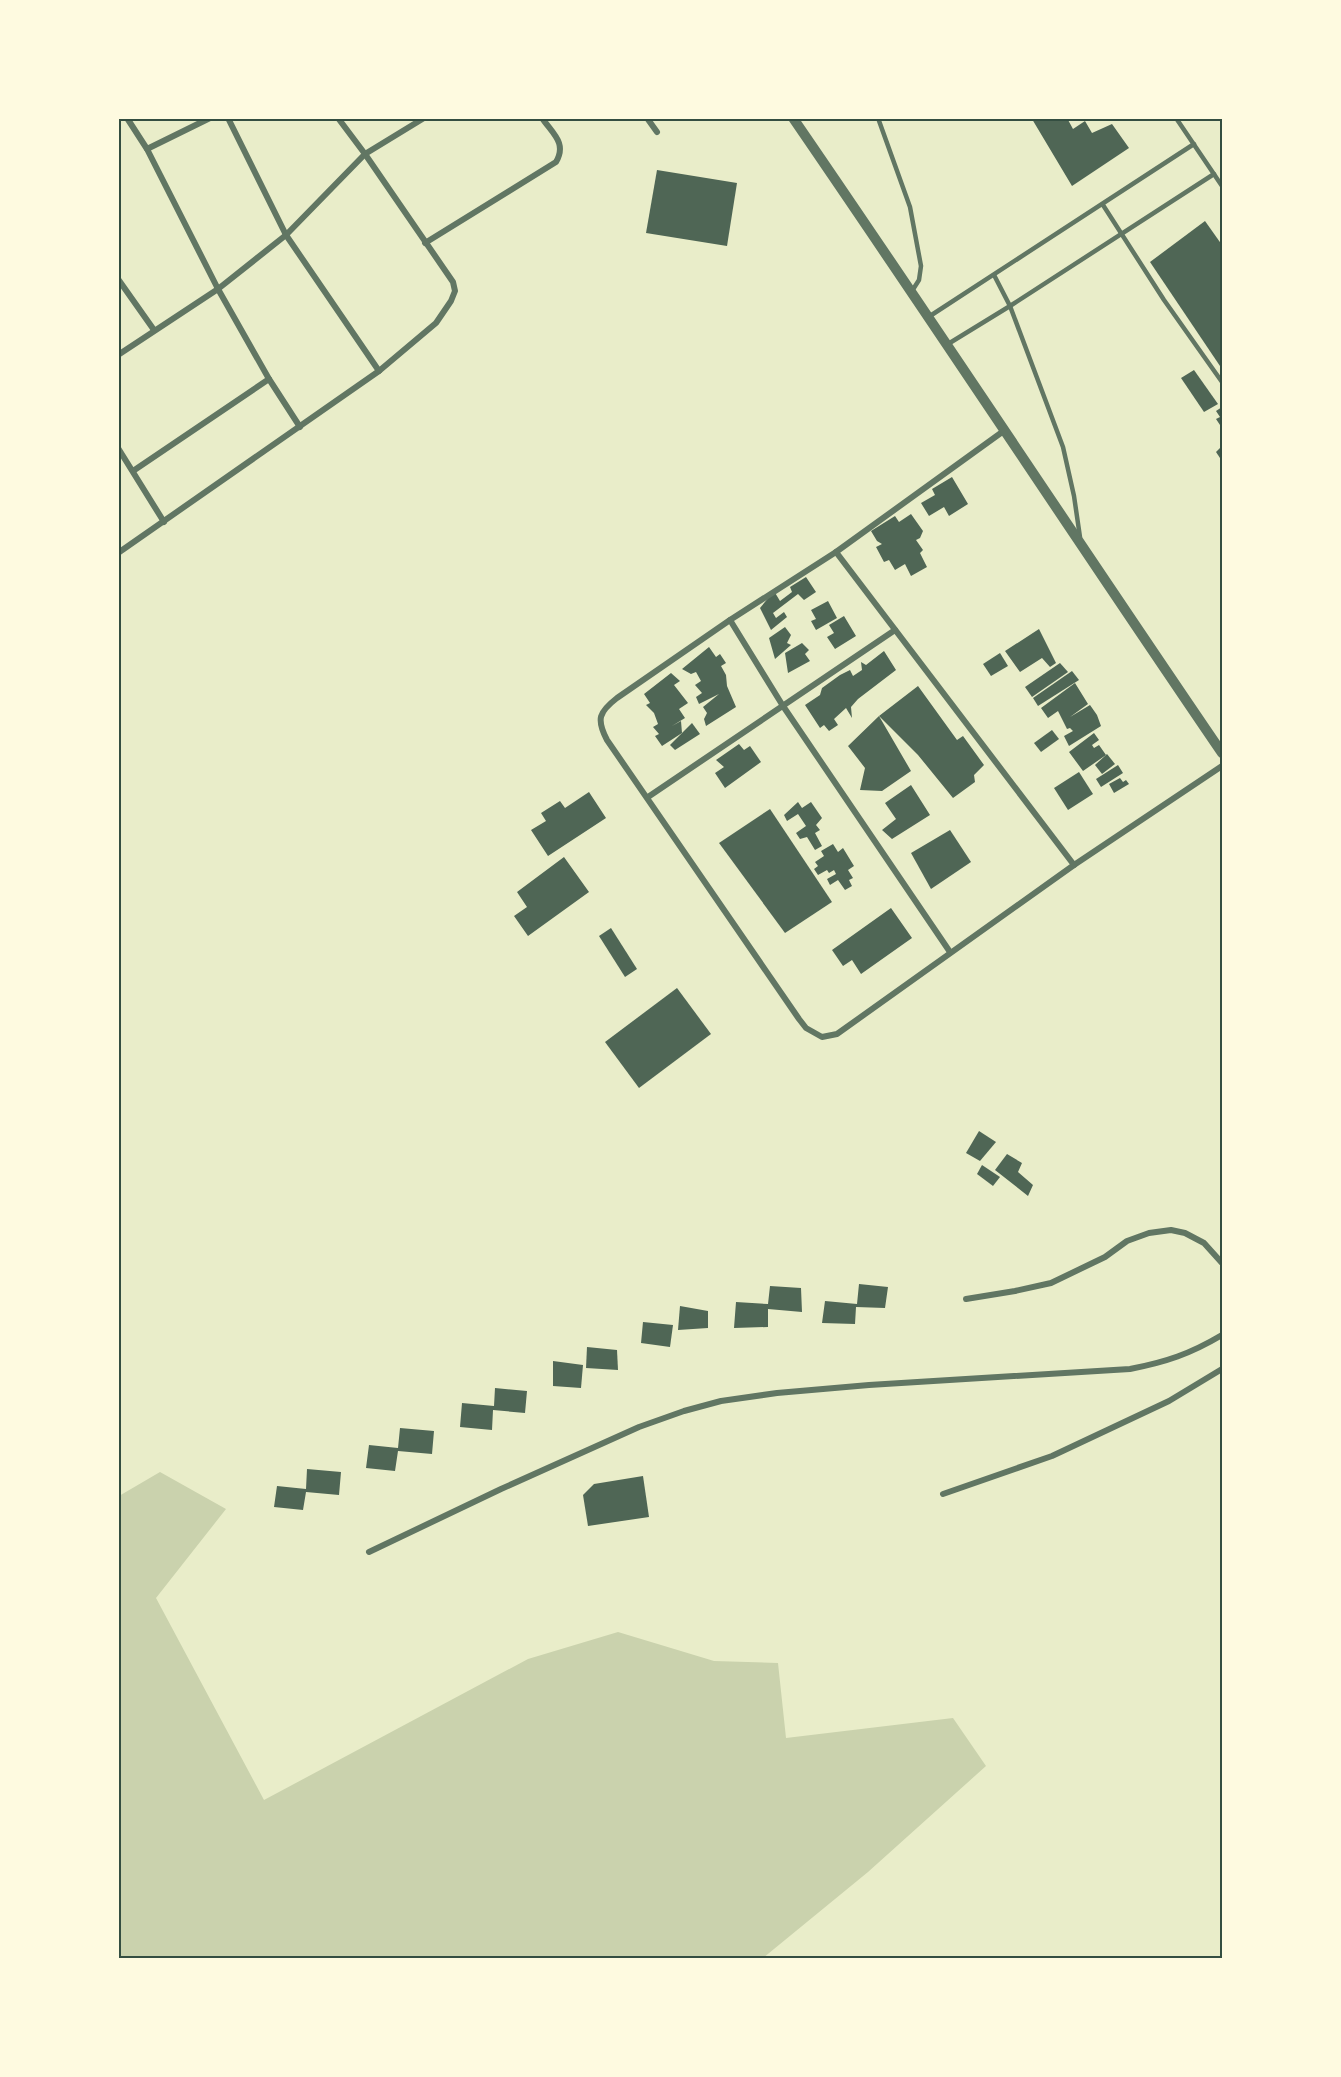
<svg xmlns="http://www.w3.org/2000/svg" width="1341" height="2077" viewBox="0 0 1341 2077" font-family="Literata,serif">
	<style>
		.green { fill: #cad2ad }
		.building { fill: #4f6655 }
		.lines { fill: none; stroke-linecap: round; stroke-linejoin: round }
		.service { stroke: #617663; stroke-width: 4.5 }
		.minor { stroke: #617663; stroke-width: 6 }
		.tertiary { stroke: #617663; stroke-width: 10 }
		.neatline { fill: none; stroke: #344e41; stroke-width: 2 }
	</style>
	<rect width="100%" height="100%" fill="#e9edc9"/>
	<!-- green -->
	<polygon class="green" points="160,1472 226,1509 156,1598 264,1800 528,1659 618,1632 714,1661 778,1663 786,1738 953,1718 986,1766 868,1872 763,1958 119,1958 119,1496"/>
	<!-- building -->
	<g class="building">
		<polygon points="1034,118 1067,118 1073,129 1085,121 1092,133 1112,124 1129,148 1072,186 1032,119"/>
		<polygon points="657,170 737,183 727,246 646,233"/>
		<polygon points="1205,221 1222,245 1222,369 1150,262"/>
		<polygon points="1194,370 1218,404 1204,412 1181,378"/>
		<polygon points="1222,407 1222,428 1216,419 1220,417 1216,411"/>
		<polygon points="1222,446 1222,461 1216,452"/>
		<polygon points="952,477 968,504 949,516 944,507 929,516 921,503 935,495 932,489"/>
		<polygon points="911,514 923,531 920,538 916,540 923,550 920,553 927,567 911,576 905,564 895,570 889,560 884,562 876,547 882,544 877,541 871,531 895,516 899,522"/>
		<polygon points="806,577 816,592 804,600 798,594 773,613 776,618 784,612 787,617 771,630 760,608 774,591 780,601 792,592 790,587"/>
		<polygon points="828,601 837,618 816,630 811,621 816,619 811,610"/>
		<polygon points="844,616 856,636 835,649 827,637 834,633 829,625"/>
		<polygon points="785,627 791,635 787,643 791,645 775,659 769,638"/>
		<polygon points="1039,629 1056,663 1050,667 1042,658 1020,672 1005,651"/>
		<polygon points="802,643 809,650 805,654 810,661 788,673 785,653"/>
		<polygon points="709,647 716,657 720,654 726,663 721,666 726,675 727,686 736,707 706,726 704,719 707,713 703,707 719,694 699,704 696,697 702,693 695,685 701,681 696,672 691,674 682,669"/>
		<polygon points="884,651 896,670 858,699 851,707 852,718 846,708 834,719 838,725 829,731 824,725 820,728 805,705 820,695 822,688 840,675 850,670 853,676 862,670 861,662 866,665"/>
		<polygon points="1000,653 1008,666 991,676 983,664"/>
		<polygon points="1060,663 1068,672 1032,697 1025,687"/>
		<polygon points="1072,671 1079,680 1038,706 1033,698"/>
		<polygon points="671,673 680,681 674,685 688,703 679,709 685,718 672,726 681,721 682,733 662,746 655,736 659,734 653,727 658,724 654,713 646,705 650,703 644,694"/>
		<polygon points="1075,683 1088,704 1070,717 1090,705 1097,715 1101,726 1069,746 1064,736 1073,731 1070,728 1067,729 1058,711 1048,718 1041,708"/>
		<polygon points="918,686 957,740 963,736 984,765 974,775 975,782 953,798 918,755 879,716"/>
		<polygon points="879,716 911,771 882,791 860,790 865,768 848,746"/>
		<polygon points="692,723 700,734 675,750 670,745"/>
		<polygon points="1052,730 1059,739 1041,752 1034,743"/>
		<polygon points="1094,733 1099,740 1092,745 1094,748 1099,745 1106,755 1083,771 1069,752"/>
		<polygon points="739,744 744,750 750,746 761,762 725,788 715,773 724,767 716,760"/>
		<polygon points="1107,754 1115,764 1102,774 1095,765"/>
		<polygon points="1118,765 1123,773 1101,787 1096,779"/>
		<polygon points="1079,772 1093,794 1068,810 1054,788"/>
		<polygon points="1120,778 1123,782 1126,780 1129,784 1114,793 1109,784"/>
		<polygon points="911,785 930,815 892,839 882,830 896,819 885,803"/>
		<polygon points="589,792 606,818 548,856 531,830 546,821 541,813 560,801 565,808"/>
		<polygon points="798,802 802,808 811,802 822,818 816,825 820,830 815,833 822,846 815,850 807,837 800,839 796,833 806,826 798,814 787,821 784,815"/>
		<polygon points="770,809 832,902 785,933 719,843"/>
		<polygon points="950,830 971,862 931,889 911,853"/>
		<polygon points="833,844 838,852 843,848 854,866 848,870 853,878 849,880 852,886 845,890 838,880 830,885 827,879 836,874 834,870 829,873 827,870 818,875 814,869 818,866 815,862 824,856 821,851"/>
		<polygon points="564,857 589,892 528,936 514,916 527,907 517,892"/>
		<polygon points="891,908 912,938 861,974 852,960 843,966 832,950"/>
		<polygon points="611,928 637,969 625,977 599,936"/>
		<polygon points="677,988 711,1034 639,1088 605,1042"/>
		<polygon points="979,1131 996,1142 980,1161 966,1153"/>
		<polygon points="1007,1154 1022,1163 1018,1172 1033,1185 1028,1196 995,1170"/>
		<polygon points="982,1165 1000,1177 993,1186 977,1174"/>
		<polygon points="859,1284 888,1287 885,1308 856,1307 855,1324 822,1323 825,1301 857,1304"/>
		<polygon points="770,1286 801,1288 802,1312 768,1309 768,1327 734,1328 736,1302 768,1304"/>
		<polygon points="680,1306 708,1311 708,1328 678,1330"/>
		<polygon points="643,1322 673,1325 670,1347 641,1343"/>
		<polygon points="587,1347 617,1350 618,1370 586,1368"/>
		<polygon points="553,1361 583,1365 581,1388 553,1386"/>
		<polygon points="495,1388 527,1391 525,1413 493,1410 492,1430 460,1427 462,1403 494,1406"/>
		<polygon points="400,1428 434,1431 432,1454 398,1451 395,1471 366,1468 369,1445 398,1448"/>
		<polygon points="307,1469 341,1472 339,1495 306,1492 303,1510 274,1507 277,1486 306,1489"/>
		<polygon points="643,1476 649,1517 588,1526 583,1495 594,1484"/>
	</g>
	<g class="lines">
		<!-- service -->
		<g class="service">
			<polyline points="878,118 910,207 921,266 919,280 912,291"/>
			<polyline points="1176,118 1222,186"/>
			<polyline points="1103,205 1164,300 1222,382"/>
			<polyline points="994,275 1010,306 1063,447 1074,496 1080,537"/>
			<polyline points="930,316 1194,144"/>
			<polyline points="948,344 1010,306 1214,174"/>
		</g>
		<!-- minor -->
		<g class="minor">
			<polyline points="127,118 147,149 218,289 269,379 133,471"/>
			<polyline points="228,118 286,235 379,371"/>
			<polyline points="647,118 657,132"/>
			<polyline points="147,149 210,118"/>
			<path d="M425,243L556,162C567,143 553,134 542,118"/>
			<polyline points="118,279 154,330"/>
			<polyline points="118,355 218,289 286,235 365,154 424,118"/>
			<polyline points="269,379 300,427"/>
			<path d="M1005,430L836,552L730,620L617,698C599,712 596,719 607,740L799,1019L806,1028L822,1037L837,1034L1074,865L1222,766"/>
			<polyline points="118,448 164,522"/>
			<polyline points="836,552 1074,865"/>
			<polyline points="118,553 379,371 436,323 451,301 455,291 453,282 365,154 338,118"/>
			<polyline points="730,620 783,706 950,952"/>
			<polyline points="648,797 895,630"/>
			<polyline points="966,1299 1015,1291 1051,1283 1105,1257 1127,1241 1149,1233 1171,1230 1185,1233 1204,1243 1222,1263"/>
			<polyline points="943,1494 1052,1456 1169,1401 1222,1369"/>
			<path d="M369,1552L501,1489L639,1427L684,1411L721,1401L777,1393L869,1385L1130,1369C1166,1362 1190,1354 1222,1335"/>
		</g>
		<!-- tertiary -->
		<path class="tertiary" d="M793,118C938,329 1078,542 1222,753"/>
	</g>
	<!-- border -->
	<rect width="1341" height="2077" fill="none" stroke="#fefae0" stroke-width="240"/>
	<rect x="120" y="120" width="1101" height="1837" class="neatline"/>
</svg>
